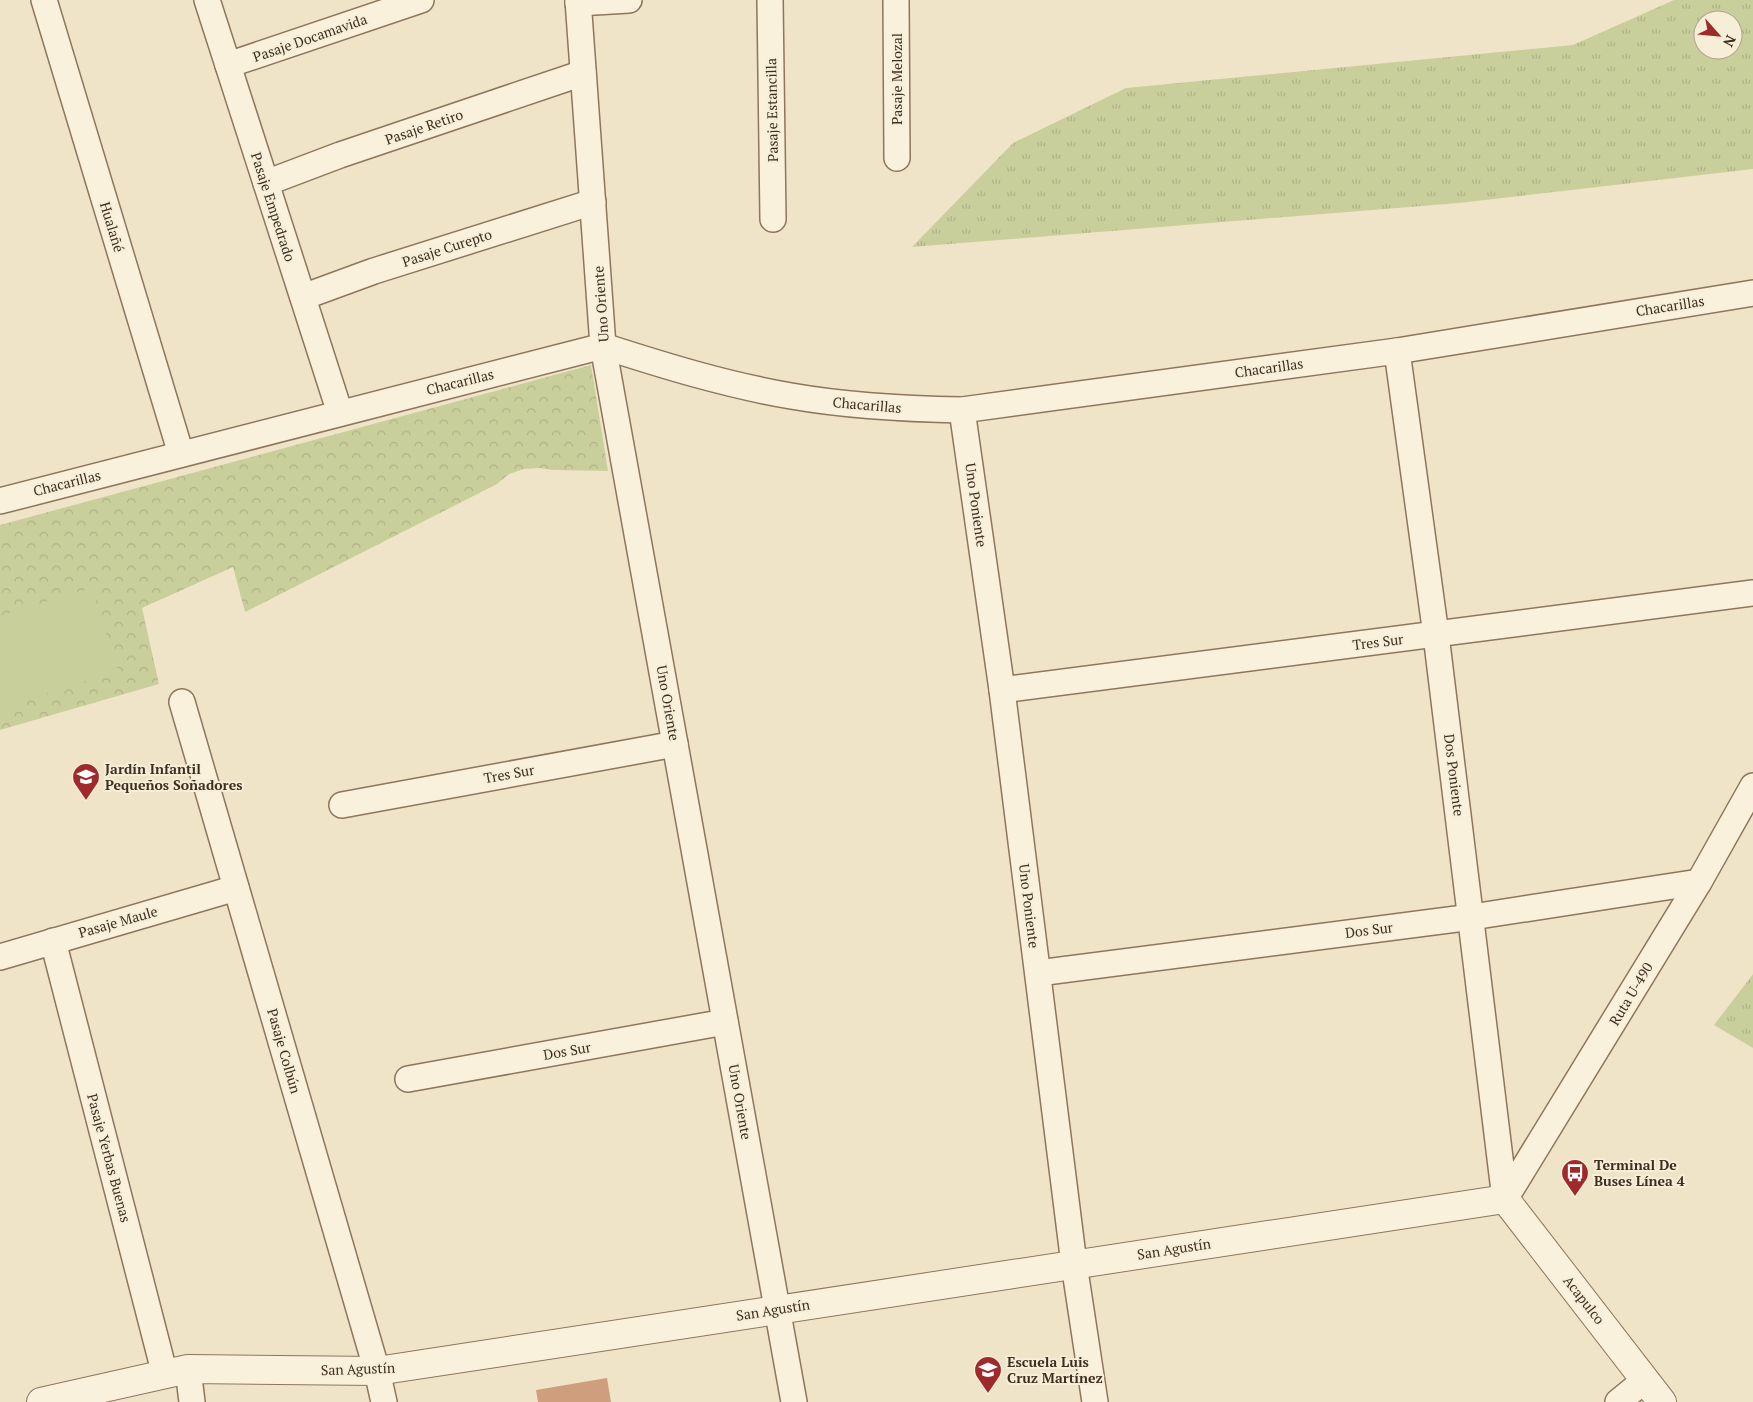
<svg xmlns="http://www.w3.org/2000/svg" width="1753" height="1402" viewBox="0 0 1753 1402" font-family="'PT Serif',serif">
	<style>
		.grass { fill: url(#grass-tufts); fill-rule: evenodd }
		.forest { fill: url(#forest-crowns) }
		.garden { fill: #c9cf9b }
		.building { fill: #cf9f7d }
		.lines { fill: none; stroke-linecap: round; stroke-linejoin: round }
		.minor-casing { stroke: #8d765c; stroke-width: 28 }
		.tertiary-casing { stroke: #8d765c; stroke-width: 30 }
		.minor { stroke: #faf1dc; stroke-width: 25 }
		.tertiary { stroke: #faf1dc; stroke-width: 28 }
		.labels { text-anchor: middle; stroke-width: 4; stroke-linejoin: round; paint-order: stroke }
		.street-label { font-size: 14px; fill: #3d2e20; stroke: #f7eed8 }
		.poi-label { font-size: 14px; font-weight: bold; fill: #3d2e20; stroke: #f7eed8; text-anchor: start }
	</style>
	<defs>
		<pattern id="grass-tufts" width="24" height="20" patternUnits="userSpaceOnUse" patternTransform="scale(1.25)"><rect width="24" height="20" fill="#c9cf9b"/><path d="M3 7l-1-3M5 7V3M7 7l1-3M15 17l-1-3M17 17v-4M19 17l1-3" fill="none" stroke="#aeb285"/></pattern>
		<pattern id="forest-crowns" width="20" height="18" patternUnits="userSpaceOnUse" patternTransform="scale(1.25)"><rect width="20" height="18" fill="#c9cf9b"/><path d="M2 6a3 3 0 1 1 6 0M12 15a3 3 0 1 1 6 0" fill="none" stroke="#aeb285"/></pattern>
	</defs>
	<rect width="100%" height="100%" fill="#f0e4c8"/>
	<!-- grass -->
	<g class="grass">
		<path d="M1674,0H1753V169L1459,203L912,247L1013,143L1126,88L1573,45ZM1703,20H1733V50H1703Z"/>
		<polygon points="1753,974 1753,1048 1714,1025"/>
	</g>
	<!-- forest -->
	<polygon class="forest" points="591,365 608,471 553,470 539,468 524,469 509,474 497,484 245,612 233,567 142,608 159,684 0,730 0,525"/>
	<!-- garden -->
	<polygon class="garden" points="92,588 118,671 0,708 0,616"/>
	<!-- building -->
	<polygon class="building" points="607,1378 611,1402 538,1402 536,1390"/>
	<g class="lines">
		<defs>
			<g id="minor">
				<polyline points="44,0 181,454"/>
				<polyline points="207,0 340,413"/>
				<polyline points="578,0 603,346 794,1402"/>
				<polyline points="770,0 773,219"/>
				<polyline points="896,0 897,158"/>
				<polyline points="578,3 629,0"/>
				<polyline points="228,65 421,0"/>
				<polyline points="266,183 340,155 583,73"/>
				<polyline points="303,297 374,271 593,202"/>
				<polyline points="1397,351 1436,635 1505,1199"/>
				<polyline points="962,410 1002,690 1074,1264 1095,1402"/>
				<path d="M0,501L603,346C665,366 727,385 791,396C848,406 905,409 962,410L1397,351L1753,293"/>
				<polyline points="1002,690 1753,593"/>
				<polyline points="182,702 377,1371 384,1402"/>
				<polyline points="342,805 675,744"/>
				<polyline points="53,941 165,1375"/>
				<polyline points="0,957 236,888"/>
				<polyline points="1038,973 1472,917 1699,882"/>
				<polyline points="408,1079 725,1022"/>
				<polyline points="1505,1199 1699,882 1753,786"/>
				<polyline points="188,1369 192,1402"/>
				<polyline points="1618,1402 1645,1380"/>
			</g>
			<polyline id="tertiary" points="41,1402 188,1369 377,1371 1505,1199 1662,1402"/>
		</defs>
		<!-- minor casing -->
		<use href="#minor" class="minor-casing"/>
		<!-- tertiary casing -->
		<use href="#tertiary" class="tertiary-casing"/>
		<!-- minor -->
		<use href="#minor" class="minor"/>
		<!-- tertiary -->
		<use href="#tertiary" class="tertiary"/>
	</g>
	<!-- icons -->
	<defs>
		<symbol id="school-pin" viewBox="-11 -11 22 30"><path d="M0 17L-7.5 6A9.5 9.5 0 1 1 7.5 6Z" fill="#9e2a2b" stroke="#f7eed8"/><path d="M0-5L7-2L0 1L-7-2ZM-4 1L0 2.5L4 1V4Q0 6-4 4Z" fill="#fff"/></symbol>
		<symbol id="bus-pin" viewBox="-11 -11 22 30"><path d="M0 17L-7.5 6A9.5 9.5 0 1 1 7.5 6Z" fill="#9e2a2b" stroke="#f7eed8"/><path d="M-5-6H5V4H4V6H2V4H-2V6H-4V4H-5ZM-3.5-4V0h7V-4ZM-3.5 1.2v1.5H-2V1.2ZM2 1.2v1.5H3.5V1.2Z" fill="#fff"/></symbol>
	</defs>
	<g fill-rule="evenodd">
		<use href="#school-pin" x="70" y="761" width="32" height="43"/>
		<use href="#bus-pin" x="1559" y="1157" width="32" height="43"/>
		<use href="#school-pin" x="972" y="1354" width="32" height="43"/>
	</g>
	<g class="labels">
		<!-- street labels -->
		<g class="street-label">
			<text transform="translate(310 38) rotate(-19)" y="5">Pasaje Docamavida</text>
			<text transform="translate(897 79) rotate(-90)" y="5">Pasaje Melozal</text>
			<text transform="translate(772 110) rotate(-91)" y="5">Pasaje Estancilla</text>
			<text transform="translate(424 127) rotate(-19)" y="5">Pasaje Retiro</text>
			<text transform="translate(273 207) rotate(72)" y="5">Pasaje Empedrado</text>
			<text transform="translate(112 227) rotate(73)" y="5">Hualañé</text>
			<text transform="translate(447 248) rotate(-18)" y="5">Pasaje Curepto</text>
			<text transform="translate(601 304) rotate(-94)" y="5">Uno Oriente</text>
			<text transform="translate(1670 306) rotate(-9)" y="5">Chacarillas</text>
			<text transform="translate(1269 368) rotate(-8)" y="5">Chacarillas</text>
			<text transform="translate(460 382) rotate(-14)" y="5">Chacarillas</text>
			<text transform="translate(867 405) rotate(5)" y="5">Chacarillas</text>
			<text transform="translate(67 483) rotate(-14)" y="5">Chacarillas</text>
			<text transform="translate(976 505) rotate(82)" y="5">Uno Poniente</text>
			<text transform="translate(1378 642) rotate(-7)" y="5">Tres Sur</text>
			<text transform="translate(668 703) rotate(80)" y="5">Uno Oriente</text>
			<text transform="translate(509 774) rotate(-10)" y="5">Tres Sur</text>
			<text transform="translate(1454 775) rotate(83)" y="5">Dos Poniente</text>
			<text transform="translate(1029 906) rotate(83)" y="5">Uno Poniente</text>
			<text transform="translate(118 922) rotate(-16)" y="5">Pasaje Maule</text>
			<text transform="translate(1369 930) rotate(-7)" y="5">Dos Sur</text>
			<text transform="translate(1631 994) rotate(-59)" y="5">Ruta U-490</text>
			<text transform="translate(284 1051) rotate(74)" y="5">Pasaje Colbún</text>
			<text transform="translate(567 1051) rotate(-10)" y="5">Dos Sur</text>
			<text transform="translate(740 1102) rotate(80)" y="5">Uno Oriente</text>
			<text transform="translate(109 1158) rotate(75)" y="5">Pasaje Yerbas Buenas</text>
			<text transform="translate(1174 1249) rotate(-9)" y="5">San Agustín</text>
			<text transform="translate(1584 1300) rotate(52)" y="5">Acapulco</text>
			<text transform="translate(773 1310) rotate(-9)" y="5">San Agustín</text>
			<text transform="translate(358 1369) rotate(-2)" y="5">San Agustín</text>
		</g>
		<!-- poi labels -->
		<g class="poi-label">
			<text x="105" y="774">Jardín Infantil<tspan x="105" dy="16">Pequeños Soñadores</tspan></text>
			<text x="1594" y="1170">Terminal De<tspan x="1594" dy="16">Buses Línea 4</tspan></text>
			<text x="1007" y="1367">Escuela Luis<tspan x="1007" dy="16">Cruz Martínez</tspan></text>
		</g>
	</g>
	<!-- north arrow -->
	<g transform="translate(1718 35) rotate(117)"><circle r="24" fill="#f7eed8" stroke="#ada18e"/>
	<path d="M0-4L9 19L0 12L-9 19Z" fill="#9e2a2b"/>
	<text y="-8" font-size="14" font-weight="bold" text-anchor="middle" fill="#3d2e20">N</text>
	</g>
</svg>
